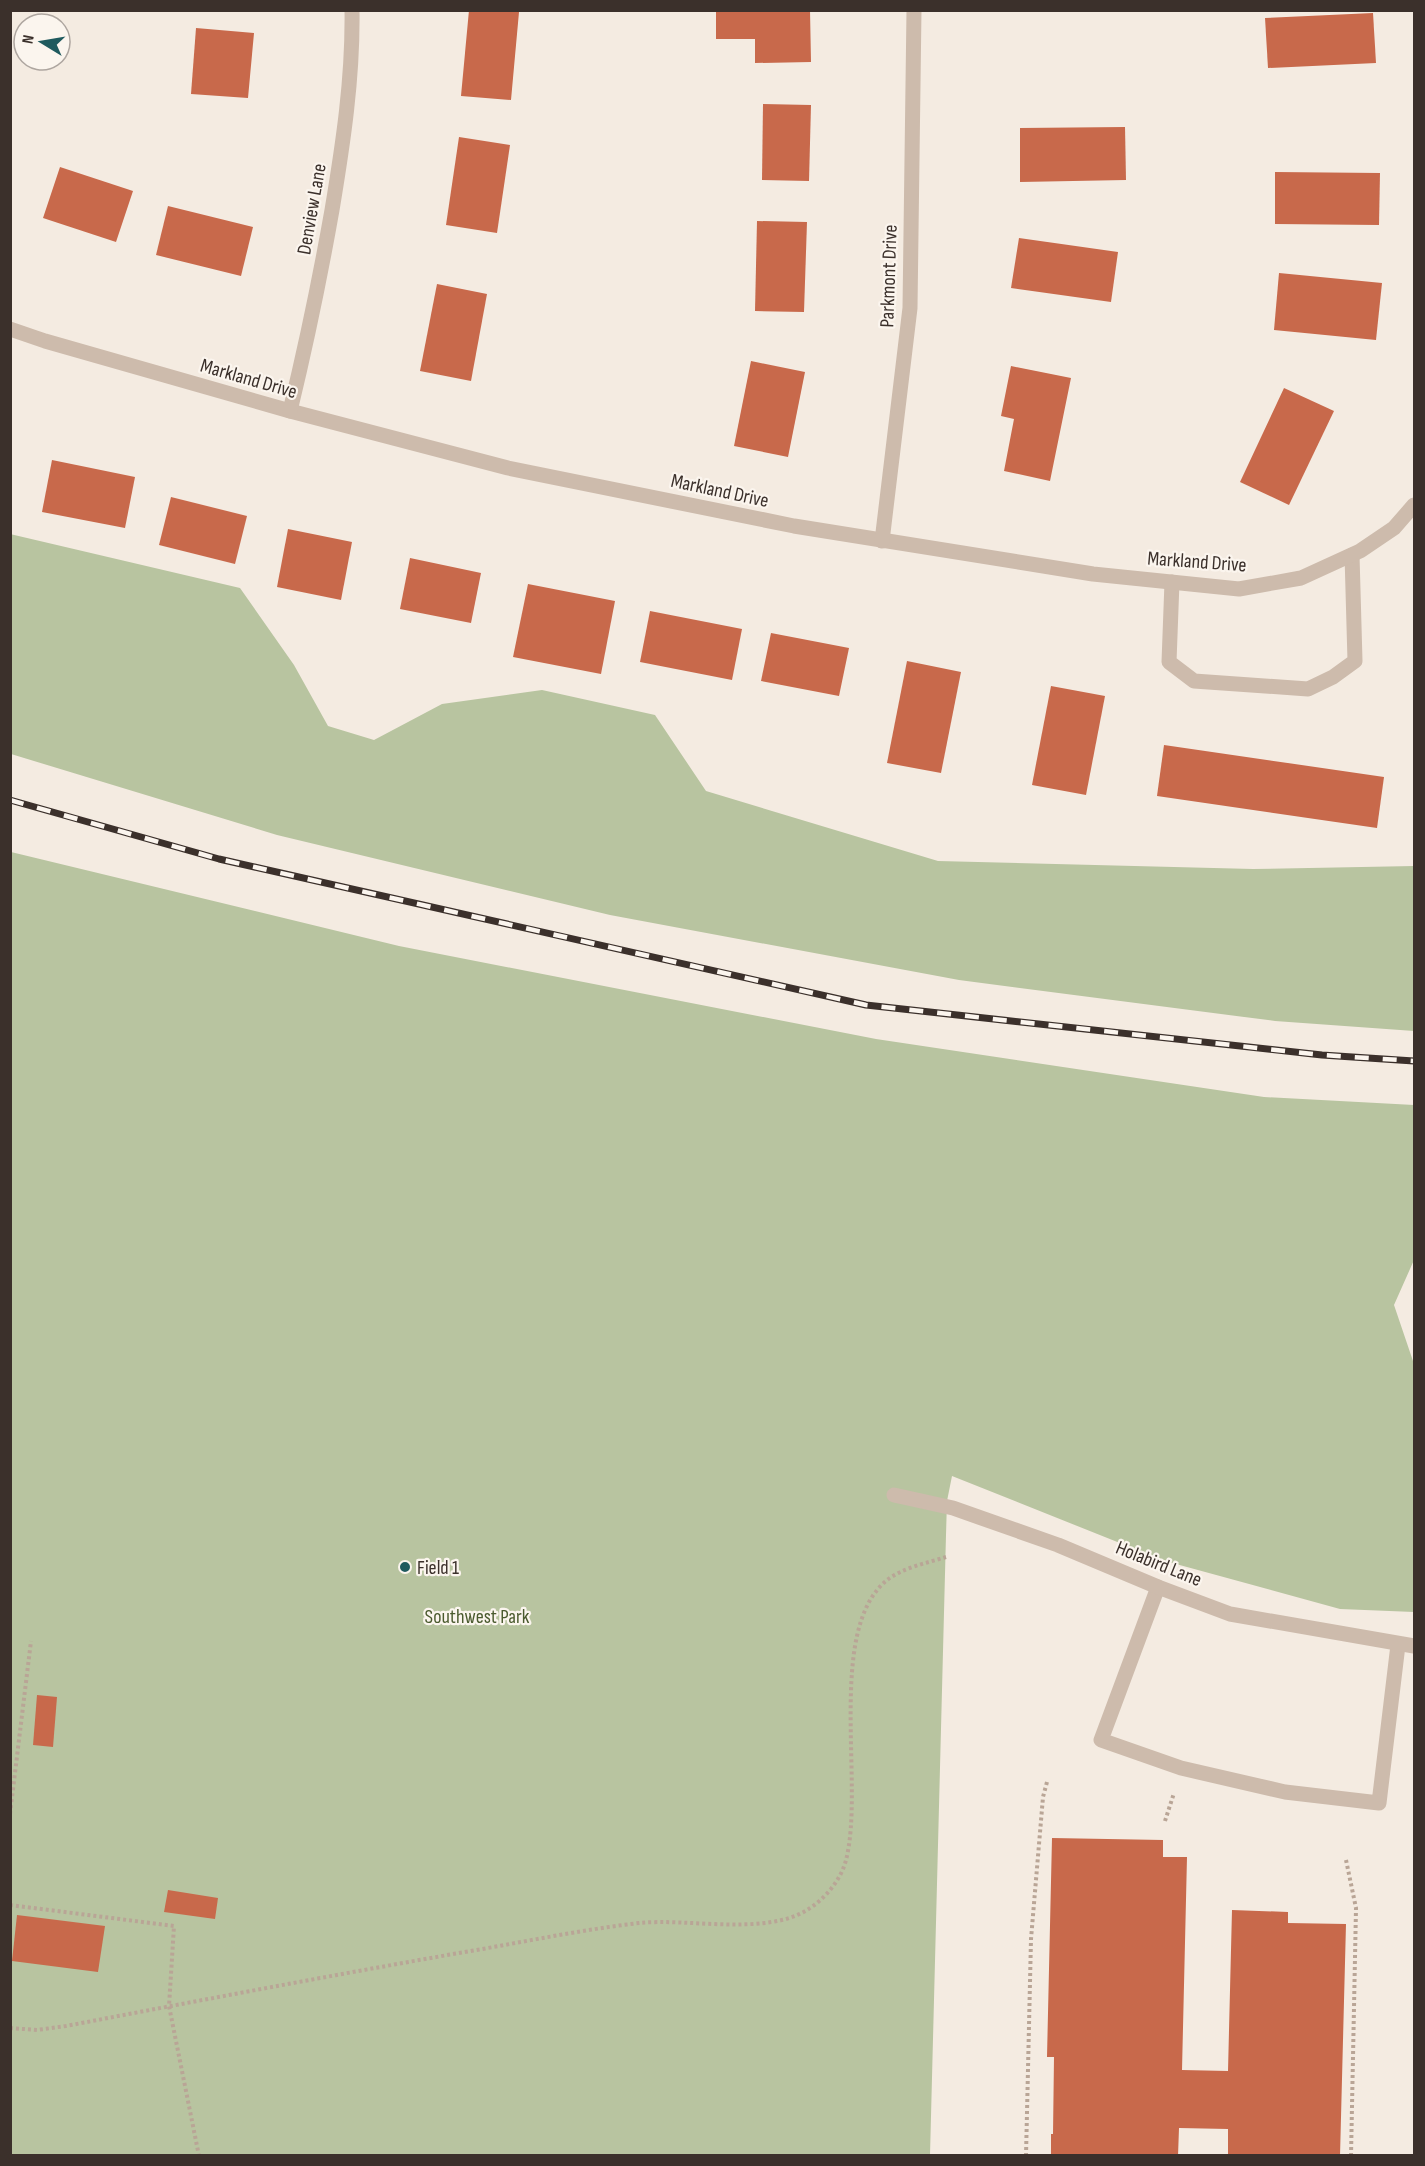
<svg xmlns="http://www.w3.org/2000/svg" width="1425" height="2166" viewBox="0 0 1425 2166" font-family="'Sofia Sans Condensed',sans-serif">
	<style>
		.green { fill: #b8c4a0 }
		.building { fill: #c8694b }
		.lines { fill: none; stroke-linecap: round; stroke-linejoin: round }
		.path { stroke: #b9a596; stroke-width: 4; stroke-dasharray: 3 3; stroke-linecap: butt }
		.service { stroke: #cdbbac; stroke-width: 15 }
		.minor { stroke: #cdbbac; stroke-width: 15 }
		.rail-casing { stroke: #3b302b; stroke-width: 7 }
		.rail { stroke: #fbf5ee; stroke-width: 4.5; stroke-dasharray: 14; stroke-linecap: butt }
		.poi-dot { fill: #1f5a5e; stroke: #fbf5ee; stroke-width: 2 }
		.labels { text-anchor: middle; stroke-width: 4.5; stroke-linejoin: round; paint-order: stroke }
		.street-label { font-size: 20px; fill: #3b302b; stroke: #fbf5ee }
		.poi-label { font-size: 20px; fill: #3b302b; stroke: #fbf5ee; text-anchor: start }
		.park-label { font-size: 20px; fill: #4a5a2e; stroke: #fbf5ee }
	</style>
	<rect width="100%" height="100%" fill="#f4ebe1"/>
	<!-- green -->
	<g class="green">
		<polygon points="10,534 240,588 294,665 328,726 374,740 442,704 542,690 655,715 706,791 938,861 1253,869 1414,866 1414,1031 1275,1021 959,980 610,915 277,835 11,754"/>
		<polygon points="11,852 399,946 876,1039 1264,1097 1414,1105 1414,1260 1394,1305 1414,1364 1414,1612 1340,1609 1165,1561 952,1476 947,1501 946,1535 930,2155 11,2156"/>
	</g>
	<!-- building -->
	<g class="building">
		<polygon points="469,10 519,12 511,100 461,96"/>
		<polygon points="716,10 810,10 811,62 755,63 755,39 716,39"/>
		<polygon points="1373,13 1376,63 1268,68 1265,18"/>
		<polygon points="196,28 254,33 248,98 191,94"/>
		<polygon points="763,104 811,105 809,181 762,180"/>
		<polygon points="1125,127 1126,180 1020,182 1020,128"/>
		<polygon points="459,137 510,145 497,233 446,225"/>
		<polygon points="60,167 133,191 116,242 43,218"/>
		<polygon points="1275,172 1380,173 1379,225 1275,224"/>
		<polygon points="168,206 253,227 241,276 156,255"/>
		<polygon points="757,221 807,222 804,312 755,311"/>
		<polygon points="1019,238 1118,252 1111,302 1011,288"/>
		<polygon points="1279,273 1382,283 1376,340 1274,330"/>
		<polygon points="437,284 487,294 471,381 420,371"/>
		<polygon points="751,361 805,372 788,457 734,446"/>
		<polygon points="1011,366 1071,378 1050,481 1004,471 1014,419 1001,416"/>
		<polygon points="1284,388 1334,411 1289,505 1240,482"/>
		<polygon points="52,460 135,477 125,528 42,512"/>
		<polygon points="171,497 247,516 235,564 159,545"/>
		<polygon points="288,529 352,542 341,600 277,587"/>
		<polygon points="410,558 481,573 471,623 400,609"/>
		<polygon points="528,584 615,601 601,674 513,657"/>
		<polygon points="650,611 742,629 732,680 640,662"/>
		<polygon points="771,633 849,648 839,696 761,681"/>
		<polygon points="907,661 961,672 941,773 887,763"/>
		<polygon points="1051,686 1105,696 1086,795 1032,785"/>
		<polygon points="1164,745 1384,777 1377,828 1157,796"/>
		<polygon points="37,1695 57,1697 53,1747 33,1745"/>
		<polygon points="1052,1838 1163,1840 1163,1857 1187,1857 1182,2070 1228,2071 1232,1910 1288,1912 1288,1923 1346,1924 1340,2156 1228,2156 1228,2129 1179,2128 1178,2156 1051,2156 1051,2134 1053,2134 1054,2057 1047,2057"/>
		<polygon points="168,1890 218,1898 215,1919 164,1912"/>
		<polygon points="17,1915 105,1926 98,1972 12,1961"/>
	</g>
	<g class="lines">
		<!-- path -->
		<g class="path">
			<polyline points="10,1814 31,1641"/>
			<polyline points="1165,1821 1174,1793"/>
			<polyline points="1346,1860 1356,1908 1351,2156"/>
			<polyline points="10,1905 174,1926 169,2006 199,2156"/>
			<path d="M10,2028L37,2030L66,2026C197,2001 328,1976 459,1953C519,1943 579,1930 639,1923C688,1918 765,1936 807,1910C825,1899 841,1880 846,1860C865,1787 826,1631 886,1581C901,1568 927,1563 946,1557"/>
			<polyline points="1026,2156 1031,1939 1043,1797 1047,1782"/>
		</g>
		<!-- service -->
		<g class="service">
			<polyline points="1172,582 1169,662 1194,681 1308,689 1333,677 1355,661 1352,555"/>
			<polyline points="1158,1587 1101,1740 1181,1768 1285,1792 1379,1803 1398,1645"/>
		</g>
		<!-- minor -->
		<g class="minor">
			<polyline points="10,329 45,341 290,411 508,468 794,526 1093,574 1239,589 1301,578 1360,551 1394,528 1414,505"/>
			<path d="M290,411C306,345 320,278 332,210C343,144 353,78 352,10"/>
			<polyline points="882,541 910,308 914,10"/>
			<polyline points="894,1495 953,1508 1058,1545 1158,1587 1230,1614 1414,1646"/>
		</g>
		<defs>
			<polyline id="rail" points="10,800 219,859 866,1005 1322,1055 1414,1061"/>
		</defs>
		<!-- rail casing -->
		<use href="#rail" class="rail-casing"/>
		<!-- rail -->
		<use href="#rail" class="rail"/>
	</g>
	<!-- markers -->
	<circle class="poi-dot" cx="405" cy="1567" r="6"/>
	<g class="labels">
		<!-- street labels -->
		<g class="street-label">
			<text transform="translate(311 209) rotate(-80)" y="7">Denview Lane</text>
			<text transform="translate(888 276) rotate(-88)" y="7">Parkmont Drive</text>
			<text transform="translate(249 378) rotate(16)" y="7">Markland Drive</text>
			<text transform="translate(720 490) rotate(12)" y="7">Markland Drive</text>
			<text transform="translate(1197 561) rotate(4)" y="7">Markland Drive</text>
			<text transform="translate(1159 1563) rotate(22)" y="7">Holabird Lane</text>
		</g>
		<!-- poi labels -->
		<g class="poi-label">
			<text x="417" y="1574">Field 1</text>
		</g>
		<!-- park labels -->
		<g class="park-label">
			<text x="477" y="1623">Southwest Park</text>
		</g>
	</g>
	<!-- border -->
	<rect width="1425" height="2166" fill="none" stroke="#3b302b" stroke-width="24"/>
	<!-- north arrow -->
	<g transform="translate(42 42) rotate(281)"><circle r="28" fill="#fbf5ee" stroke="#aea6a0" stroke-width="1.5"/>
	<path d="M0-4.5L10 22L0 15L-10 22Z" fill="#1f5a5e"/>
	<text y="-9" font-size="16" font-weight="bold" text-anchor="middle" fill="#3b302b">N</text>
	</g>
</svg>
